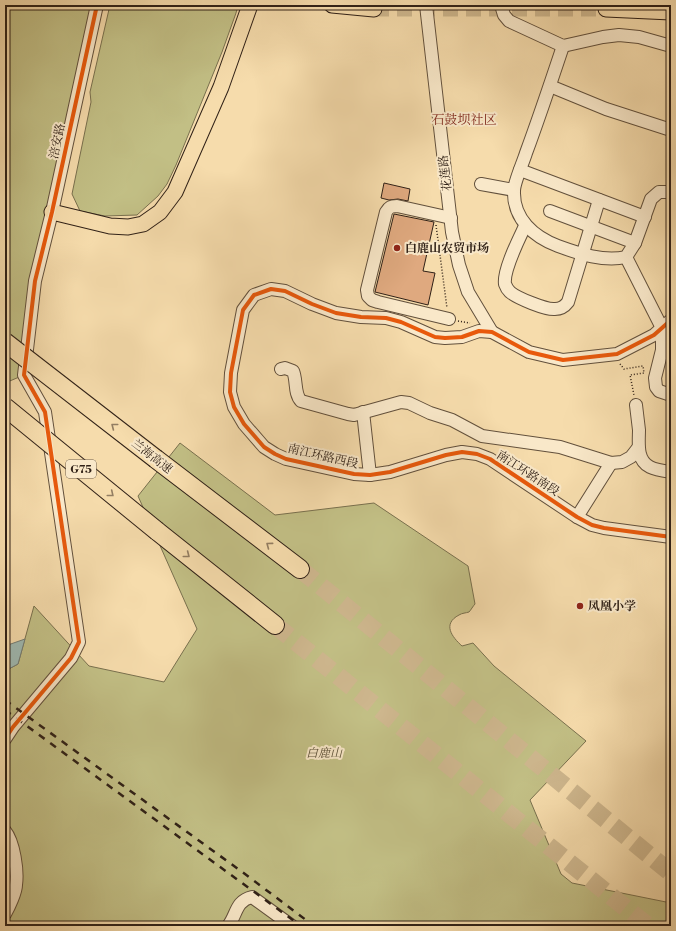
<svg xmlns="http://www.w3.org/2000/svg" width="676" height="931" viewBox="0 0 676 931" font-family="'Libre Bodoni','Noto Serif SC',serif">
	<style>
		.green { fill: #c2bf85; stroke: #79704e }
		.water { fill: #9fbab3; stroke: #737d75 }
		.building { fill: #dfa97f; stroke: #302117 }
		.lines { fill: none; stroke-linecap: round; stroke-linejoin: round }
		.major-tunnel { stroke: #ceb78e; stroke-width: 15; stroke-dasharray: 15 8; stroke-linecap: butt }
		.highway-tunnel { stroke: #ceb78e; stroke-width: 18; stroke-dasharray: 18 9; stroke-linecap: butt }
		.minor-casing { stroke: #62503c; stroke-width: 14 }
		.major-casing { stroke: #302117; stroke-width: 17 }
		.highway-casing { stroke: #302117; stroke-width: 20 }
		.path { stroke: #302117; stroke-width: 1.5; stroke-dasharray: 1 2; stroke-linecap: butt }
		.minor { stroke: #f9e8c9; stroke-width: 12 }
		.major { stroke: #f6dcac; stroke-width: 15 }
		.highway { stroke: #f6dcac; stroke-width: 18 }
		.rail { stroke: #302117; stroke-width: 2.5; stroke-dasharray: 7 7; stroke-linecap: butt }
		.highway-bridge-casing { stroke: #302117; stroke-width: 20; stroke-linecap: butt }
		.highway-bridge { stroke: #f6dcac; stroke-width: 18 }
		.cycleway-casing { stroke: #f9e8c9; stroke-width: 6 }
		.cycleway { stroke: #e8590c; stroke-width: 4 }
		.oneway { stroke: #937e62 }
		.poi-dot { fill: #8f2418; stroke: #f9e8c9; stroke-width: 1.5 }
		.labels { text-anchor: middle; stroke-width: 4; stroke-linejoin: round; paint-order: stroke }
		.shield { fill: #f9e8c9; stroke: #6c5d4c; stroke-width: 1 }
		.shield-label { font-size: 11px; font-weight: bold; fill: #302117 }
		.street-label { font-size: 12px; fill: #302117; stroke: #f9e8c9 }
		.poi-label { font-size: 12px; font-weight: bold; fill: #302117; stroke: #f9e8c9; text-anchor: start }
		.park-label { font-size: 12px; font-style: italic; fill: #5c5038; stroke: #f9e8c9 }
		.neighbourhood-label { font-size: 13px; fill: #7a1f14; stroke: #f9e8c9 }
	</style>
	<rect width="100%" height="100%" fill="#f6dcac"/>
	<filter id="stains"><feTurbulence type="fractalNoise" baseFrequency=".005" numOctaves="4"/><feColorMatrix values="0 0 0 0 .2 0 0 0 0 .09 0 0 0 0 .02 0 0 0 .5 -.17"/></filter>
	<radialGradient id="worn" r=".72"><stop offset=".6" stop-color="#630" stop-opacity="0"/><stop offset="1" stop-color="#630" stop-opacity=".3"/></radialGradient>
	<!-- green -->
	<g class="green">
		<polygon points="8,5 97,5 52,212 24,375 5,383 5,65 9,20"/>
		<polygon points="110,5 238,5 236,13 222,52 176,165 167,184 158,196 137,215 105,216 80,211 72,194 91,102 90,92"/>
		<path d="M180,443L275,515L374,503L468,566L475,604C473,606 471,610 469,612C466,613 462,613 459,615C442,624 452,637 462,646L473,643L494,666L586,741L530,800L561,874L572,883L671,903V926H5V671L18,664L34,606L89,666L164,682L197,629L138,496Z"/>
	</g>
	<!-- water -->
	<g class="water">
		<polygon points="5,5 8,5 9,20 5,65"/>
		<polygon points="25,639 18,664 5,671 5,646"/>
	</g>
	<!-- building -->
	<g class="building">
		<polygon points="384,183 410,189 408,201 398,199 389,200 381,198"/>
		<polygon points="394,214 434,222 423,271 435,273 428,305 375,292"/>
	</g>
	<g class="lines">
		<!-- major-tunnel -->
		<polyline class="major-tunnel" points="374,9 606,9"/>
		<!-- highway-tunnel -->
		<g class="highway-tunnel">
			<polyline points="300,569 671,873"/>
			<polyline points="275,625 648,926"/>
		</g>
		<defs>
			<g id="minor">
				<polyline points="426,5 452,232 459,265 468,292 492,332"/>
				<polyline points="501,5 504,15 509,21 563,46 603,37 619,35 639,37 671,46"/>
				<path d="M563,46C551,82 539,118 526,153C523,163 514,182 514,191C513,219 534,237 558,246C580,254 604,262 626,257L635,243L651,199L659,192H671"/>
				<polyline points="550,86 606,109 671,130"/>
				<polyline points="520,170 645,217"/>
				<polyline points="481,184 514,190"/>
				<polyline points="550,211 635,243"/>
				<path d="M525,226C519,239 503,270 505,284C506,287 507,289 510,292C517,298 546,310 555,309C561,309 565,306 568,302L599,200"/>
				<polyline points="626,257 662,328 662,350 655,378 656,387 659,391 671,395"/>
				<path d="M449,319L378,302L372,300L368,296L367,290L386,212C389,207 391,206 397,206L451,218"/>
				<polyline points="671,320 654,335 617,354 563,360 529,352 492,332 479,331 462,337 445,338 435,337 401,322 386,318 361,317 336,313 312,304 285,291 271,289 254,295 243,310 231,373 230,392 234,407 244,424 264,447 275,454 286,459 354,474 370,475 390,472 446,455 462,452 477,454 490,459 577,517 592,525 604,528 671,537"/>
				<path d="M281,369L285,368L293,371C297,380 294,394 301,401L348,414L354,415L401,402L409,403L430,413L452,420L482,436L560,447L611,463L622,462L631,457L638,448"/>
				<path d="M636,405C637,413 638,422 639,430C639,442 636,460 650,467C656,470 664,471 671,472"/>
				<polyline points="363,412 370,475"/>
				<polyline points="577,517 611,463"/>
				<polyline points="5,739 13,727 71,658 79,642 45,412 24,375 35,281 52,212 97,5"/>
				<path d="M5,831C14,842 18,871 16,885C16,892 9,907 5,914"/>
				<path d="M228,926C237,915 235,901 252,897L292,926"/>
			</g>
			<g id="major">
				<polyline points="332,5 374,9"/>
				<polyline points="606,9 671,12"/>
				<polyline points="52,212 110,226 128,227 143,224 160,212 175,192 221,87 250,5"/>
			</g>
			<g id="highway">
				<polyline points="156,459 300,569"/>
				<polyline points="157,531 275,625"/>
			</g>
		</defs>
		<!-- minor casing -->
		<use href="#minor" class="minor-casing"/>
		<!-- major casing -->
		<use href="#major" class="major-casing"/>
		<!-- highway casing -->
		<use href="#highway" class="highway-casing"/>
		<!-- path -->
		<g class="path">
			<polyline points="436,225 447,308"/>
			<polyline points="458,321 470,323"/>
			<polyline points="620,364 624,369 643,366 644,373 630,375 634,395"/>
		</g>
		<!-- minor -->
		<use href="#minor" class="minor"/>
		<!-- major -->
		<use href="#major" class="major"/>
		<!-- highway -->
		<use href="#highway" class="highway"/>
		<!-- rail -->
		<g class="rail">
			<polyline points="5,700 245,874 314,926"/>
			<polyline points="5,710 301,926"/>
		</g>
		<defs>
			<g id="highway-bridge">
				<polyline points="5,342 156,459"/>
				<polyline points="5,407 157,531"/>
			</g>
		</defs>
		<!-- highway-bridge casing -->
		<use href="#highway-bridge" class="highway-bridge-casing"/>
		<!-- highway-bridge -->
		<use href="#highway-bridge" class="highway-bridge"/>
		<defs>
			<g id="cycleway">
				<polyline points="671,320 654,335 617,354 563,360 529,352 492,332 479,331 462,337 445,338 435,337 401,322 386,318 361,317 336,313 312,304 285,291 271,289 254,295 243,310 231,373 230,392 234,407 244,424 264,447 275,454 286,459 354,474 370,475 390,472 446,455 462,452 477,454 490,459 577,517 592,525 604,528 671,537"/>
				<polyline points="5,739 13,727 71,658 79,642 45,412 24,375 35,281 52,212 97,5"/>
			</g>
		</defs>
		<!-- cycleway casing -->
		<use href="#cycleway" class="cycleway-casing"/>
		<!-- cycleway -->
		<use href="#cycleway" class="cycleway"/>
	</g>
	<!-- one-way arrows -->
	<defs><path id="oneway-chevron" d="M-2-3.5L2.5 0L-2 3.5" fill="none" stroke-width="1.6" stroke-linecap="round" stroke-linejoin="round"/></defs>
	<g class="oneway">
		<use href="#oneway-chevron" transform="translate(114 426) rotate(-142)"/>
		<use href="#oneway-chevron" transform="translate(111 494) rotate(39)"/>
		<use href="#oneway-chevron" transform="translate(269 545) rotate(-143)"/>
		<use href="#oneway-chevron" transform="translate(187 555) rotate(38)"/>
	</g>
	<!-- markers -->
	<g class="poi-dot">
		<circle cx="397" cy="248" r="4"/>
		<circle cx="580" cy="606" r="4"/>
	</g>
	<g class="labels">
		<!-- shield labels -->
		<rect class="shield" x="66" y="460" width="30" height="18" rx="3"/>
		<g class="shield-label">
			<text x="81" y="473">G75</text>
		</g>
		<!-- street labels -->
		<g class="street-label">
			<text transform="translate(57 141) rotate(-78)" y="4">涪安路</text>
			<text transform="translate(445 173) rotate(-97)" y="4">花莲路</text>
			<text transform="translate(152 456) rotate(38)" y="4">兰海高速</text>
			<text transform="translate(323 456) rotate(13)" y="4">南江环路西段</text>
			<text transform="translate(528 473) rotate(33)" y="4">南江环路南段</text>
		</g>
		<!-- poi labels -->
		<g class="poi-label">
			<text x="405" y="252">白鹿山农贸市场</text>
			<text x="588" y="610">凤凰小学</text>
		</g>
		<!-- park labels -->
		<g class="park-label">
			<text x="324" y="757">白鹿山</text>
		</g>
		<!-- neighbourhood labels -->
		<g class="neighbourhood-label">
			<text x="464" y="124">石鼓坝社区</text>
		</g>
	</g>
	<!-- margin -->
	<rect width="676" height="931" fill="none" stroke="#f6dcac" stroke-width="20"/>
	<rect x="6" y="6" width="664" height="919" fill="none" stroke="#302117" stroke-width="2"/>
	<rect x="10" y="10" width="656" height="911" fill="none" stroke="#302117"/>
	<rect width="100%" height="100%" filter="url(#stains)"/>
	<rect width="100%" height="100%" fill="url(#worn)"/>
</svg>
